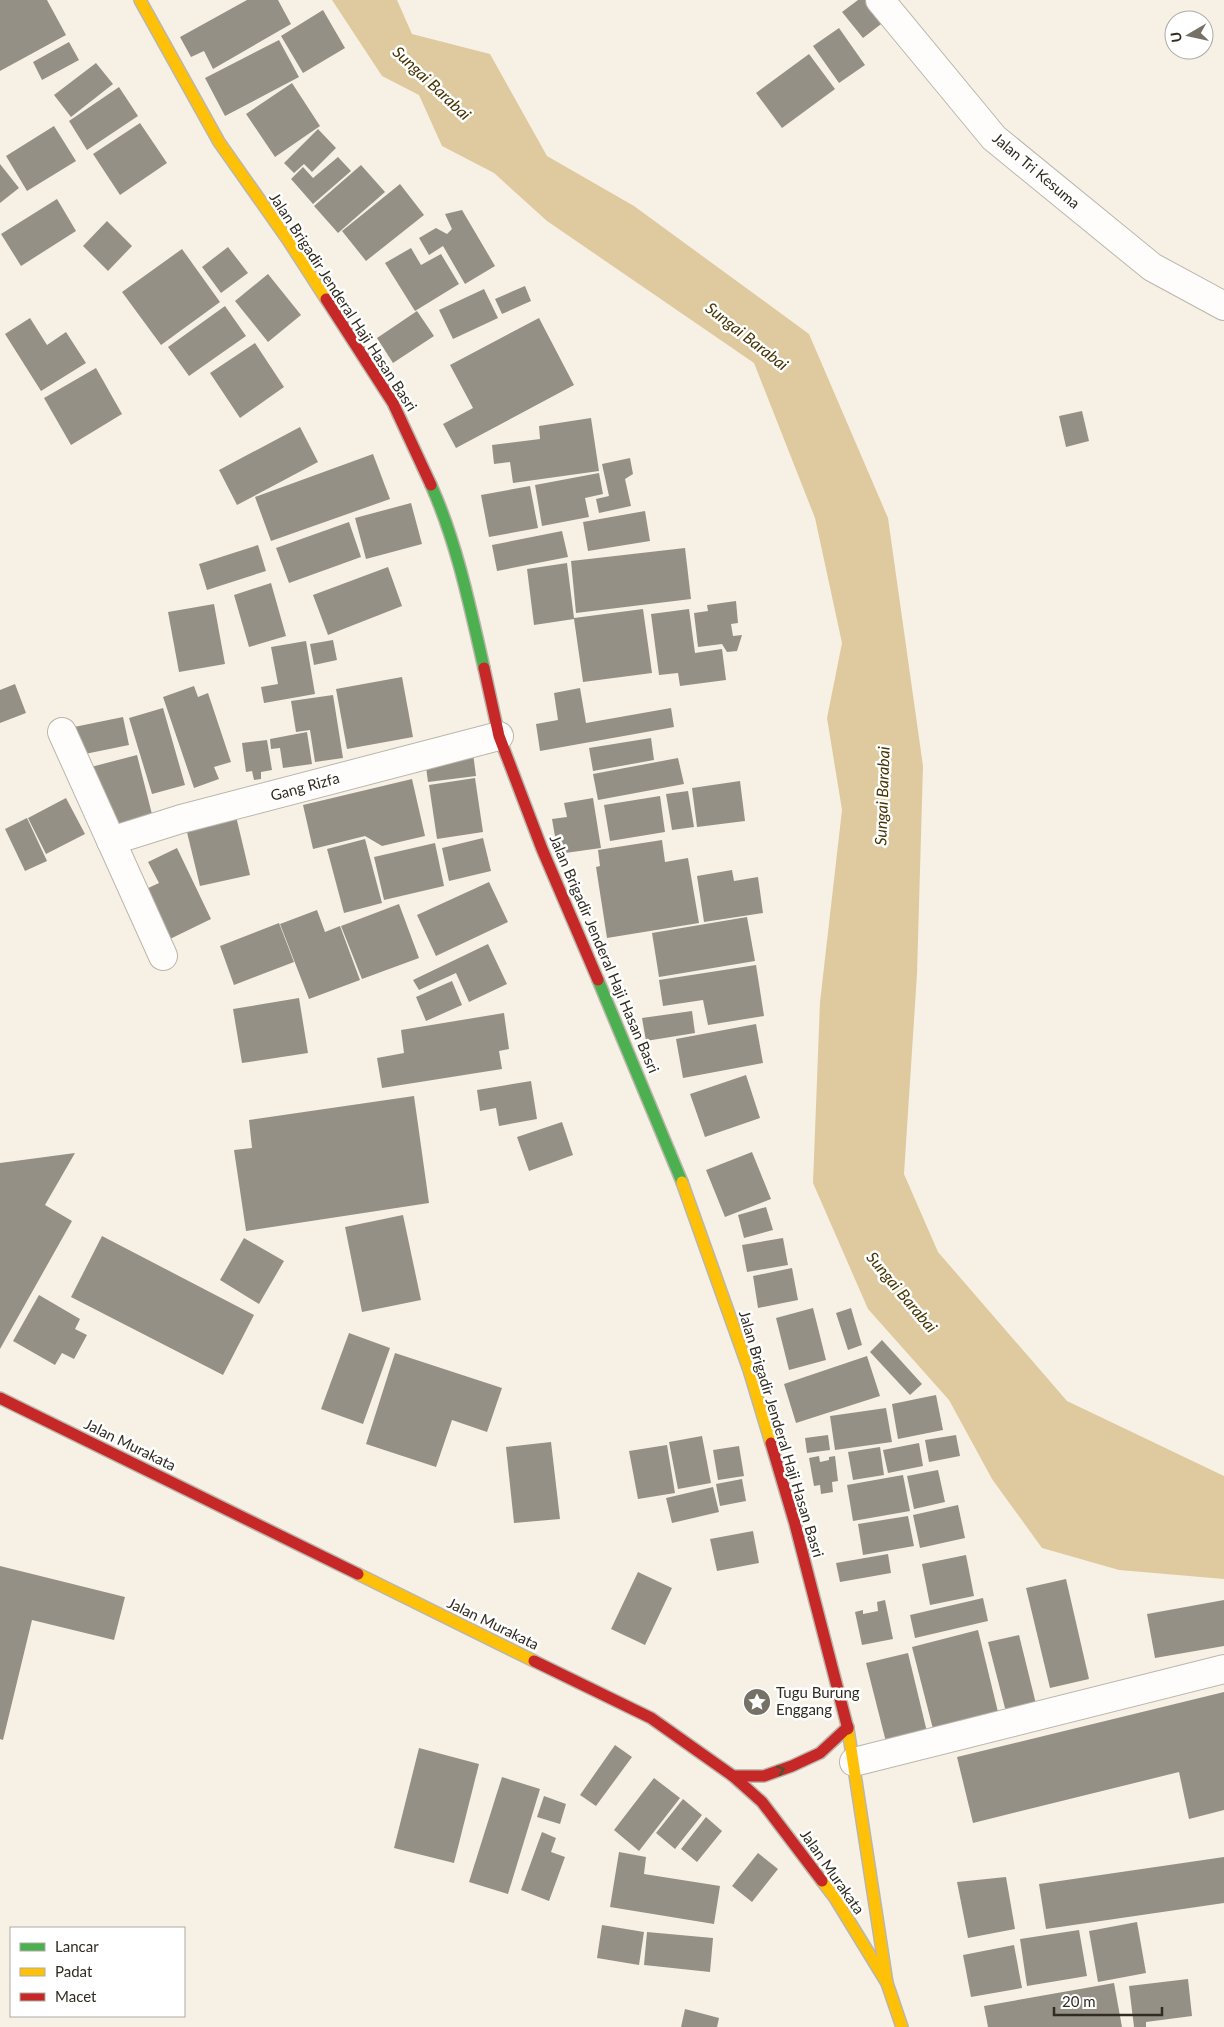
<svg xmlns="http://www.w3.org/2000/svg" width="1224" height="2027" viewBox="0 0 1224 2027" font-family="Lato,sans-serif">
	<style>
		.water { fill: #deca9e }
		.building { fill: #959086 }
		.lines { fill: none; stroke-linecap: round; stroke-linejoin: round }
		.street-casing { stroke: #bbb6ac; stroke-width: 30 }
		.fast-casing { stroke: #bbb6ac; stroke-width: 14 }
		.slow-casing { stroke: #bbb6ac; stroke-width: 14 }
		.jam-casing { stroke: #bbb6ac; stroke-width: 14 }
		.street { stroke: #fefdfb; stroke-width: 28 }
		.fast { stroke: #4caf50; stroke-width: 11 }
		.slow { stroke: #ffc107; stroke-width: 11 }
		.jam { stroke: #c62828; stroke-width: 11 }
		.oneway { stroke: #3a5a31 }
		.labels { text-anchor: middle; stroke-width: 5; stroke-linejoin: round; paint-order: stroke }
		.street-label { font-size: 15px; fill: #312c21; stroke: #fff }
		.poi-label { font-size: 15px; fill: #312c21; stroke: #fff; text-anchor: start }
		.water-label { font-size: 16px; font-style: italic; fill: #463403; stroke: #fff }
	</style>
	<rect width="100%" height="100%" fill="#f7f1e5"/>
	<!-- water -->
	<polygon class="water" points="332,0 397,0 412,34 490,54 547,156 634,206 809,334 888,518 923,766 917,974 904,1174 938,1252 1067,1401 1224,1476 1224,1579 1119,1570 1042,1548 992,1479 949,1400 868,1309 813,1183 820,1002 842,810 827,718 842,643 815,518 754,363 547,221 494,173 442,146 419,95 382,76"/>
	<!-- building -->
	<g class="building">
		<polygon points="0,0 47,0 66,35 0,71"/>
		<polygon points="247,0 278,0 291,24 213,69 204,51 191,57 180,37"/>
		<polygon points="858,0 869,0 885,21 863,38 842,12"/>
		<polygon points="323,10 345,48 303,73 281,36"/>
		<polygon points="839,28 865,65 839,83 813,46"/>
		<polygon points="279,40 299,77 225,116 205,78"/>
		<polygon points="69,42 79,60 42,80 33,62"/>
		<polygon points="809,54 835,89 782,128 756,93"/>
		<polygon points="96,63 113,84 71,117 54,95"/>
		<polygon points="292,83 320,126 275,157 246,114"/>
		<polygon points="119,87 138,116 87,150 69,121"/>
		<polygon points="140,123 167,163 120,195 93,154"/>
		<polygon points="54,126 76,161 27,191 6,156"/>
		<polygon points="318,129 336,148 312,172 304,164 294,173 284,163"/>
		<polygon points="338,157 351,171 313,204 291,179 303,167 313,178"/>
		<polygon points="0,164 19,188 0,203"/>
		<polygon points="361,165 385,192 338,233 314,206"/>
		<polygon points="400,184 424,215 366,261 342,231"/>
		<polygon points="57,199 76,231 21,266 1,234"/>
		<polygon points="462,210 495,266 465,284 443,246 429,255 419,238 436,228 447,234 452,229 445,214"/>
		<polygon points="107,221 132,246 108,271 83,246"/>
		<polygon points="228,247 248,273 221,293 202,267"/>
		<polygon points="411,248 421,265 441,254 459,284 415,311 385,263"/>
		<polygon points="182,249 220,302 161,345 122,292"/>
		<polygon points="268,274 301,315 268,342 235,301"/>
		<polygon points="525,286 531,301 502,314 495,299"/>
		<polygon points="484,289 498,318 453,339 439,310"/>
		<polygon points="225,306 246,336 189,376 168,347"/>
		<polygon points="417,311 434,336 393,363 377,338"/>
		<polygon points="30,318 47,345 66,332 86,363 41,391 5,334"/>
		<polygon points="539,318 574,385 456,448 443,424 473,408 450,365"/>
		<polygon points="255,343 284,387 240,418 210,373"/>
		<polygon points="96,368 122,414 71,445 44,398"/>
		<polygon points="1082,411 1089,441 1066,447 1059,416"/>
		<polygon points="591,418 599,471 513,483 510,462 494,464 492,445 540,439 539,426"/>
		<polygon points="300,427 318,462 237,505 219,470"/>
		<polygon points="373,454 390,499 271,541 255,497"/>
		<polygon points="630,458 633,474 625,479 631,506 599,513 596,499 609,496 602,464"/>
		<polygon points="599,473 603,494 585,498 589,517 542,526 535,485"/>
		<polygon points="530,486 538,528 489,537 481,495"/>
		<polygon points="411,503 422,544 366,559 355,518"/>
		<polygon points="645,511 650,541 588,551 583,522"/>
		<polygon points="349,522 361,557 289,583 276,548"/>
		<polygon points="562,531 568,557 497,571 492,545"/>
		<polygon points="258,545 266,571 207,590 199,564"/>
		<polygon points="685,548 691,599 576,613 571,561"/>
		<polygon points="567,563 574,618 643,609 652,673 583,682 574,619 534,625 527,569"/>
		<polygon points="388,567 402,606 328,635 313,595"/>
		<polygon points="271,583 286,636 249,647 234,595"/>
		<polygon points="736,601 738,623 731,624 733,636 742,635 737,651 727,652 722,644 698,647 694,613 708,611 707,605"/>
		<polygon points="214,604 225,664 179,672 168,612"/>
		<polygon points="689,609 695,653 722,649 726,680 680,686 678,673 659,675 651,614"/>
		<polygon points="333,640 337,660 314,665 310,644"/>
		<polygon points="306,641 315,694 264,703 261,687 278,684 271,647"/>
		<polygon points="402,677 413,737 347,749 336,689"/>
		<polygon points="15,684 26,713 0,723 0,690"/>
		<polygon points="194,686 198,697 208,693 231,762 214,767 219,779 194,788 163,697"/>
		<polygon points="580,688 586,723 671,708 674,727 540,751 536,724 558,720 554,693"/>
		<polygon points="333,695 343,758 315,762 310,730 296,732 291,701"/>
		<polygon points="163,708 185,785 152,794 129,718"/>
		<polygon points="123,717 129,745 80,755 74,727"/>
		<polygon points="307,732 312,764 283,768 280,748 271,749 270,739"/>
		<polygon points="651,738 654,760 593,771 589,748"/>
		<polygon points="267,740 272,770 261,772 261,779 254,780 252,771 246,772 242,743"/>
		<polygon points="473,753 476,776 428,782 425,759"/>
		<polygon points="137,755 154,822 121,831 120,823 107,826 91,767"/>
		<polygon points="678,758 684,784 598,800 593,774"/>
		<polygon points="475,778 483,832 437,839 429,785"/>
		<polygon points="412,779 425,836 382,846 365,836 313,849 303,805"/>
		<polygon points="740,781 745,821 697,827 692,788"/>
		<polygon points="688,791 694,827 672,830 666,794"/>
		<polygon points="660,796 665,832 610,841 604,805"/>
		<polygon points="66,798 85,834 46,854 28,818"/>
		<polygon points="593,798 601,848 558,854 552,819 567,817 564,803"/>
		<polygon points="235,812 250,875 200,886 185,824"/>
		<polygon points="27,818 47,861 25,871 5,829"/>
		<polygon points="483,838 491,871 449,881 442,848"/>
		<polygon points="365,839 382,903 344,913 327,849"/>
		<polygon points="662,840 665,862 688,858 699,923 607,938 596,867 600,866 598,850"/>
		<polygon points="435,843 444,886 384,900 374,857"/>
		<polygon points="177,848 211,919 170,939 146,889 159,883 148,862"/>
		<polygon points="732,870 734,881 758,877 763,913 704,922 697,876"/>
		<polygon points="489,882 508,922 436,956 417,915"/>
		<polygon points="399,904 419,958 362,979 341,926"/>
		<polygon points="317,910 325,932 340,926 360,980 309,999 280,924"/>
		<polygon points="747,917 755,961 659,977 652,933"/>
		<polygon points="279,923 294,962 234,985 220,946"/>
		<polygon points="488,944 507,984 469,1002 456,973 419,990 413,980"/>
		<polygon points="756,965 764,1016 708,1025 703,1000 663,1006 659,980"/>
		<polygon points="452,981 462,1005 426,1021 416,997"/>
		<polygon points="299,998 308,1053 242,1063 233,1009"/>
		<polygon points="692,1011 695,1033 646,1041 642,1018"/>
		<polygon points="504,1013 509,1049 499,1051 502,1069 382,1088 377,1058 404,1053 401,1030"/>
		<polygon points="756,1024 763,1063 683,1078 676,1039"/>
		<polygon points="746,1075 760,1118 705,1137 690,1094"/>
		<polygon points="531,1081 537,1119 499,1126 496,1108 480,1111 477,1090"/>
		<polygon points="414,1096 429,1203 246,1231 234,1150 252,1148 249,1120"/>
		<polygon points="562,1122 573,1155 529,1171 517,1137"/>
		<polygon points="752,1152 771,1199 725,1217 706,1170"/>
		<polygon points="75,1153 45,1205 72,1221 0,1349 0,1163"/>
		<polygon points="766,1207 773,1230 744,1238 738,1215"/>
		<polygon points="403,1215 421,1300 362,1312 345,1227"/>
		<polygon points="102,1236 254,1315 223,1375 71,1297"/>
		<polygon points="244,1238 284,1261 259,1304 220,1280"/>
		<polygon points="783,1238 788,1265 747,1272 742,1245"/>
		<polygon points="792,1268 798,1300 758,1308 753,1276"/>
		<polygon points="39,1295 80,1319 75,1329 87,1335 74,1359 62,1353 55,1365 13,1341"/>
		<polygon points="813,1308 826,1360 789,1370 776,1318"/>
		<polygon points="851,1308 862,1345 848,1350 836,1313"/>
		<polygon points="349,1333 390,1348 363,1424 321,1409"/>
		<polygon points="882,1340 922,1384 910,1395 870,1352"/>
		<polygon points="395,1353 502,1388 487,1432 452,1420 436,1467 366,1444"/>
		<polygon points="867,1356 880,1396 796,1423 784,1384"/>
		<polygon points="936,1395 943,1430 898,1439 892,1404"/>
		<polygon points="886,1408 892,1442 835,1450 830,1416"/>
		<polygon points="828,1435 830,1450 807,1453 805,1438"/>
		<polygon points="956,1435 960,1456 929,1462 925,1440"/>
		<polygon points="702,1436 711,1483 678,1489 669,1442"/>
		<polygon points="551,1442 560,1519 514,1523 506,1447"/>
		<polygon points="919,1443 923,1466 888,1473 883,1450"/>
		<polygon points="667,1445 675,1493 638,1499 629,1451"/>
		<polygon points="739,1446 744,1476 718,1480 713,1450"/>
		<polygon points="880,1447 884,1475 853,1480 848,1452"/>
		<polygon points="819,1456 820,1462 829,1460 829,1457 835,1456 838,1481 832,1482 833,1492 821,1494 820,1485 814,1486 809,1458"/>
		<polygon points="938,1470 945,1502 914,1509 907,1476"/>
		<polygon points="903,1475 910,1511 853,1521 847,1485"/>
		<polygon points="742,1479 746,1501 720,1506 716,1484"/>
		<polygon points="713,1487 719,1512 672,1523 666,1498"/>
		<polygon points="958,1505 965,1538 920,1548 913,1515"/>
		<polygon points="908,1516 914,1546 863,1555 858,1524"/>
		<polygon points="753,1531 759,1563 717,1571 710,1539"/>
		<polygon points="888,1554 891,1573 840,1582 836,1563"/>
		<polygon points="966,1555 974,1596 930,1605 922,1564"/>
		<polygon points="0,1566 125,1597 114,1640 32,1620 3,1740 0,1739"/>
		<polygon points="638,1572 672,1588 645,1645 611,1629"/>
		<polygon points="1066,1579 1089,1679 1050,1688 1026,1588"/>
		<polygon points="983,1598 988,1621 915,1638 910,1615"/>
		<polygon points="885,1600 893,1639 862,1645 855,1612 863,1610 863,1614 878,1611 877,1602"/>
		<polygon points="1224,1600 1224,1646 1155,1658 1147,1614"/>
		<polygon points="978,1630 998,1712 933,1729 912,1647"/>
		<polygon points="1019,1635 1036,1704 1006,1712 988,1642"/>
		<polygon points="908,1653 927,1732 886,1742 866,1663"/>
		<polygon points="1224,1692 1224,1810 1189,1819 1179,1772 973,1823 957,1757"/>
		<polygon points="615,1745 632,1757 596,1806 580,1795"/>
		<polygon points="419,1748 479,1764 454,1863 394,1848"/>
		<polygon points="502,1777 540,1789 508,1894 469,1882"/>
		<polygon points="654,1778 680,1798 639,1851 614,1830"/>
		<polygon points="544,1796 566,1804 560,1824 537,1817"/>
		<polygon points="683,1799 702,1815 675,1849 656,1833"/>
		<polygon points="706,1817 722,1831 697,1862 681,1849"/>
		<polygon points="542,1832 556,1838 551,1852 565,1857 549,1901 521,1890"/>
		<polygon points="619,1852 646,1857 644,1874 720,1886 714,1924 610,1907"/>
		<polygon points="758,1853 778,1869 752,1902 732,1886"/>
		<polygon points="1224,1857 1224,1903 1046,1929 1039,1884"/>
		<polygon points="1006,1877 1015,1929 968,1938 957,1882"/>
		<polygon points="1137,1922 1146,1973 1098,1982 1089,1931"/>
		<polygon points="602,1925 644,1932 639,1965 597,1958"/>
		<polygon points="1079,1930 1087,1976 1027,1986 1020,1939"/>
		<polygon points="647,1932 713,1938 710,1972 644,1965"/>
		<polygon points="1014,1945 1022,1988 971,1997 963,1955"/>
		<polygon points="1188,1979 1192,2016 1146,2022 1146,2027 1134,2027 1129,1986"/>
		<polygon points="1114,1983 1122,2027 988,2027 984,2006"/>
		<polygon points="685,2009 719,2018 717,2027 681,2027"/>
	</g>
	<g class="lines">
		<defs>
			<g id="street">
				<polyline points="880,0 994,138 1152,267 1224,306"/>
				<polyline points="62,732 163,956"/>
				<polyline points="111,841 181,819 499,736"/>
				<polyline points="854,1762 1224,1669"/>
			</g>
			<g id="fast">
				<path d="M431,485C457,543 470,607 484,668"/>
				<polyline points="598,980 682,1182"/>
			</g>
			<g id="slow">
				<polyline points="140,0 219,142 288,240 326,299"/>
				<polyline points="682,1182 749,1370 771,1443"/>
				<polyline points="358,1574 534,1661"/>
				<polyline points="848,1729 887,1983"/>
				<polyline points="822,1881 835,1898 887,1983 902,2027"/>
			</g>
			<g id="jam">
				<polyline points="326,299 393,403 431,485"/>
				<polyline points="484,668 499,736 542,849 598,980"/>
				<polyline points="0,1398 358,1574"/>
				<polyline points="771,1443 795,1524 848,1729"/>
				<polyline points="534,1661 651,1718 733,1776 762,1802 822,1881"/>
				<polyline points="733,1776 764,1776 792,1766 820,1753 848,1727"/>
			</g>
		</defs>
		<!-- street casing -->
		<use href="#street" class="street-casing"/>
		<!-- fast casing -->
		<use href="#fast" class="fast-casing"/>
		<!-- slow casing -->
		<use href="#slow" class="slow-casing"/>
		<!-- jam casing -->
		<use href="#jam" class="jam-casing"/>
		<!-- street -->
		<use href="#street" class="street"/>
		<!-- fast -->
		<use href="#fast" class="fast"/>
		<!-- slow -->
		<use href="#slow" class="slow"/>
		<!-- jam -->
		<use href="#jam" class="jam"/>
	</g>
	<!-- one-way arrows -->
	<defs><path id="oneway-chevron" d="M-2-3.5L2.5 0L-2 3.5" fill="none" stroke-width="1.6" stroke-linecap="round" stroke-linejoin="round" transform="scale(1.25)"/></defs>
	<use class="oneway" href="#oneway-chevron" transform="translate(781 1770) rotate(-18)"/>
	<!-- icons -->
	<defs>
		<symbol id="sight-disc" viewBox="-11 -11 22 22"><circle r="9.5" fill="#767166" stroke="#fff"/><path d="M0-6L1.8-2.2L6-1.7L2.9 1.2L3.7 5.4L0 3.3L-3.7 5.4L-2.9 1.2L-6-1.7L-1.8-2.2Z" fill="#fff"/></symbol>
	</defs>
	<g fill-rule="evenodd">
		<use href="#sight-disc" x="741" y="1686" width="32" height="32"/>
	</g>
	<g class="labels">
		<!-- street labels -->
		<g class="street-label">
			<text transform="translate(1036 171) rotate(40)" y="5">Jalan Tri Kesuma</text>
			<text transform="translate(343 302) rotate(57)" y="5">Jalan Brigadir Jenderal Haji Hasan Basri</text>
			<text transform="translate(305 787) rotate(-15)" y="5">Gang Rizfa</text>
			<text transform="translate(604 954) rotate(67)" y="5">Jalan Brigadir Jenderal Haji Hasan Basri</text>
			<text transform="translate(781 1434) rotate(73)" y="5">Jalan Brigadir Jenderal Haji Hasan Basri</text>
			<text transform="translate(130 1445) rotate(26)" y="5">Jalan Murakata</text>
			<text transform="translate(493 1624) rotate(26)" y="5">Jalan Murakata</text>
			<text transform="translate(832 1872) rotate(55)" y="5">Jalan Murakata</text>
		</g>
		<!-- poi labels -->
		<g class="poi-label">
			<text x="776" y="1698">Tugu Burung<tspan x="776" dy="17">Enggang</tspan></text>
		</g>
		<!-- water labels -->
		<g class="water-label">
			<text transform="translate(432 83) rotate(43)" y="6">Sungai Barabai</text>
			<text transform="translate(747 336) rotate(38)" y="6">Sungai Barabai</text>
			<text transform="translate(882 796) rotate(-88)" y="6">Sungai Barabai</text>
			<text transform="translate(902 1292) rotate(50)" y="6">Sungai Barabai</text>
		</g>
	</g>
	<!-- legend -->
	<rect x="10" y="1927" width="175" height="90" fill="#ffffff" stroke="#adaba6"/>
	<rect x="20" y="1943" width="25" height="8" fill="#4caf50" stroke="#adaba6"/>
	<text x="55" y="1952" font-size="15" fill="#312c21">Lancar</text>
	<rect x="20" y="1968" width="25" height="8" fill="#ffc107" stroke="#adaba6"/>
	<text x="55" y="1977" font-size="15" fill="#312c21">Padat</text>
	<rect x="20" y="1993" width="25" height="8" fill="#c62828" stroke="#adaba6"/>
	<text x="55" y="2002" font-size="15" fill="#312c21">Macet</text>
	<!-- north arrow -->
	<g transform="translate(1189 35) rotate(261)"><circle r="24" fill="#ffffff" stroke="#adaba6"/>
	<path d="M0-4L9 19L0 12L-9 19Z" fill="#767166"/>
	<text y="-8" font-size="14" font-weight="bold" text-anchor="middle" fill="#312c21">U</text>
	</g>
	<!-- scale -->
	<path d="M1054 2007v8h108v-8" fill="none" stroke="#312c21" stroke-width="2.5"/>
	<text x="1062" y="2007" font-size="15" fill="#312c21" stroke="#ffffff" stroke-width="4" paint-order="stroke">20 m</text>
</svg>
